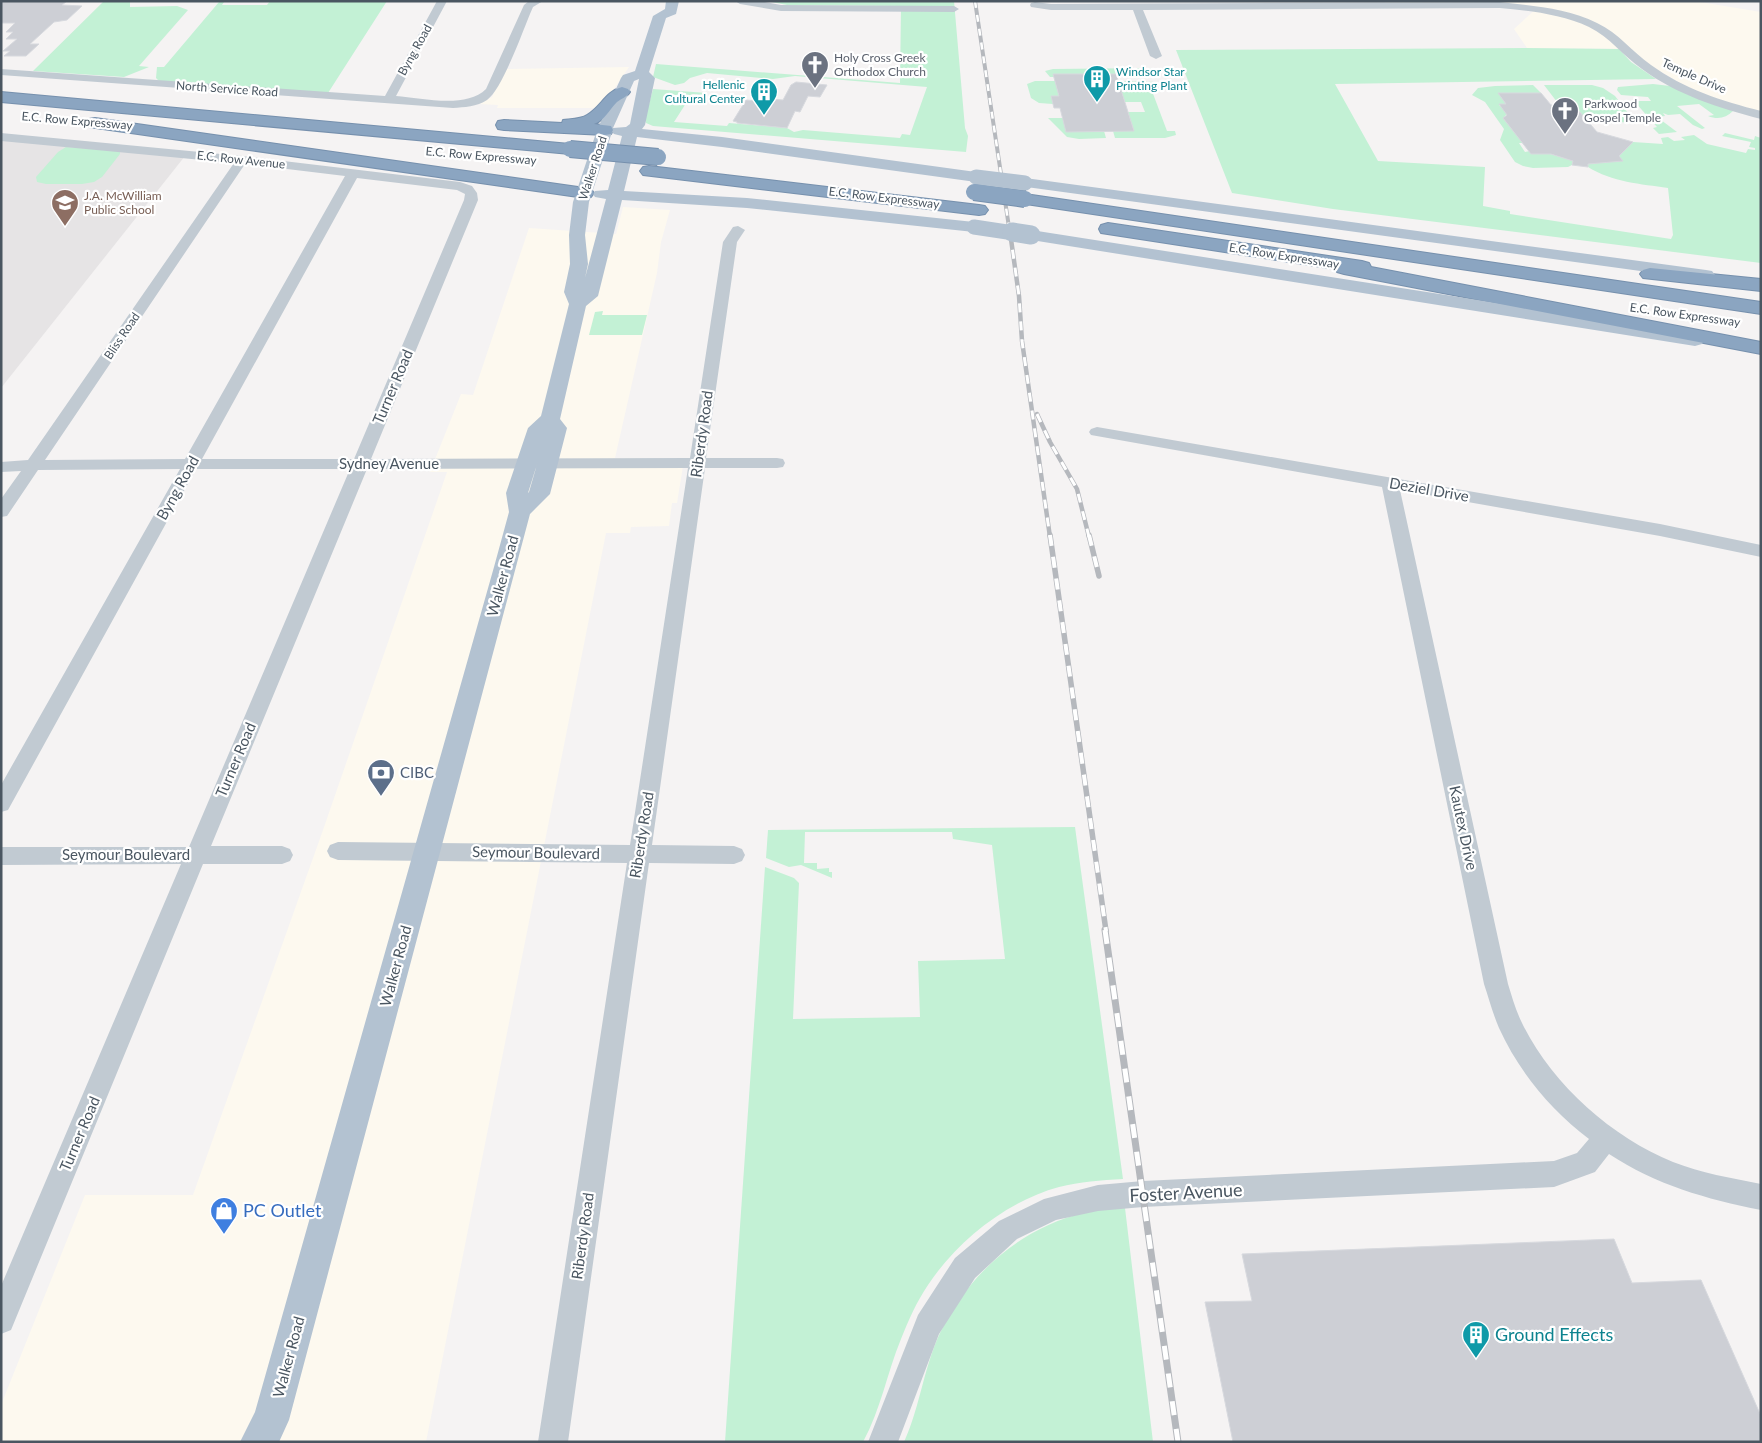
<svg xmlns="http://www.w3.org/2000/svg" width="1762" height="1443" viewBox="0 0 1762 1443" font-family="Lato,sans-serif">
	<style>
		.commercial { fill: #fdf9ef }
		.education { fill: #e6e4e5 }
		.green { fill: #c3f1d5 }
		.building { fill: #cdcfd5; stroke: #d7d9de }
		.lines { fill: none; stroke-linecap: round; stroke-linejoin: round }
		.highway-casing { stroke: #7690ad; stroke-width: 2 }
		.minor { fill: #c1cad2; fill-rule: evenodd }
		.major { fill: #b3c2d1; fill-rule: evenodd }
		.highway { fill: #8ba5c1; fill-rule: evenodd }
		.rail-far3-casing { stroke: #b5b8bd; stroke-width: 4 }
		.rail-far2-casing { stroke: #b5b8bd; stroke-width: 4.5 }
		.rail-far1-casing { stroke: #b5b8bd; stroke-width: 5.5 }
		.rail-casing { stroke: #b5b8bd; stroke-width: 7 }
		.rail-far3 { stroke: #fff; stroke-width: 2.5; stroke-dasharray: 7; stroke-linecap: butt }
		.rail-far2 { stroke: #fff; stroke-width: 3; stroke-dasharray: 9; stroke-linecap: butt }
		.rail-far1 { stroke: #fff; stroke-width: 4; stroke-dasharray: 11; stroke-linecap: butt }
		.rail { stroke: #fff; stroke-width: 5; stroke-dasharray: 14; stroke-linecap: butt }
		.highway-bridge-casing { stroke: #7690ad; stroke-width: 18; stroke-linecap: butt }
		.major-bridge-far1 { stroke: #b3c2d1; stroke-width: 15 }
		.major-bridge { stroke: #b3c2d1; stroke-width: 19 }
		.highway-bridge { stroke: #8ba5c1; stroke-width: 16 }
		.labels { text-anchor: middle; stroke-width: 4.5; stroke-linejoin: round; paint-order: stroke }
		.far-street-label { font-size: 12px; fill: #4a5661; stroke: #fff }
		.far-worship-label { font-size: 12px; fill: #5b616d; stroke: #fff; text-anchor: start }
		.far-culture-label { font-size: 12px; fill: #0d838f; stroke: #fff; text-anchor: start }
		.far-education-label { font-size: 12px; fill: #785e54; stroke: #fff; text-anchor: start }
		.street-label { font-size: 15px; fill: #4a5661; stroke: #fff }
		.service-label { font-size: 15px; fill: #4e5e75; stroke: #fff; text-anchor: start }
		.near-street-label { font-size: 18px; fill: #4a5661; stroke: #fff }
		.near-shop-label { font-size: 18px; fill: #366cbe; stroke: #fff; text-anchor: start }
		.near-culture-label { font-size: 18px; fill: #0d838f; stroke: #fff; text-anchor: start }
	</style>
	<rect width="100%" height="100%" fill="#f5f3f3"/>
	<!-- commercial -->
	<g class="commercial">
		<polygon points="1384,1 1694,1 1761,12 1761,113 1711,97 1687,87 1643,61 1632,49 1527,48 1514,29 1537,8 1386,4"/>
		<polygon points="629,67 601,108 497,108 498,105 480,104 492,97 505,69"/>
		<polygon points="623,207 670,210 661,242 657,273 615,458 684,460 677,503 672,503 669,526 631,527 630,533 606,533 426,1442 1,1442 1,1405 85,1195 193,1195 323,830 447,472 430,472 461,394 473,395 529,228 616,234"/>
	</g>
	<!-- education -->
	<polygon class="education" points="1,139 185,156 1,388"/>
	<!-- green -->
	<g class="green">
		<polygon points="104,1 130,1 130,7 177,6 188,10 139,66 149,67 124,77 33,71"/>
		<polygon points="270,1 387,1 328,93 159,81 156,78 157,67 164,67 219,2 224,2 222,5 267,5"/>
		<polygon points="767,1 954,1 965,128 968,136 966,152 653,126 646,123 645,119 653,89 707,93 707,95 692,94 674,122 727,126 729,123 787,128 794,132 803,130 900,138 902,134 910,135 927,87 795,76 773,79 707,73 690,78 684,83 675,85 653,77 656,64 900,83 901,6 787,5"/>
		<path d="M1527,48L1619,49L1631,62L1656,79L1335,84L1378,161L1485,167L1483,206L1510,211V214L1671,239L1673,235L1668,188C1641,184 1612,182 1588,167V164L1619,156L1633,142L1663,144L1661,138L1668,137L1674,141L1685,140L1681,137L1694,135L1707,144L1746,153L1748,149L1755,150V148L1749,147L1751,142L1722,136L1725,133L1754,140L1755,136L1761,138V263L1333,209L1232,193L1176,50Z"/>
		<polygon points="1148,68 1153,69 1153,74 1144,76 1117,76 1116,74 1054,74 1054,77 1050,77 1045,71 1053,69"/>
		<polygon points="1035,81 1055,81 1059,96 1052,96 1053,104 1039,103 1031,98 1027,84"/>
		<polygon points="1118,81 1158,82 1149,83 1167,131 1175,131 1176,135 1165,138 1115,138 1113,131 1134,131 1128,112 1145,112 1141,102 1125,102"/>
		<path d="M1653,84L1670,86L1733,111C1726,118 1718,120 1708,116L1714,115L1699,104L1677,106L1705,128L1702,129L1693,125L1680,114L1668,115L1663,113L1665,116L1657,117L1677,132L1659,134L1653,128L1657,127L1634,101H1651L1648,97L1621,95L1617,90L1618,87Z"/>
		<polygon points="1533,85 1541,93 1498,93 1506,104 1499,105 1511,115 1506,115 1503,118 1523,143 1519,143 1525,152 1530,151 1532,154 1547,153 1573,161 1572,165 1568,167 1533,168 1523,166 1515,162 1500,140 1504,129 1485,102 1472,95 1478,88 1495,86"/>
		<polygon points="1544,85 1592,85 1603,88 1615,96 1635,122 1589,123 1579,111 1564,111"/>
		<polygon points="1048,118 1063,118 1104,131 1106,138 1079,139 1067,137"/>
		<polygon points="66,147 120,151 120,154 102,177 94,182 82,184 46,184 37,182 36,177 58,152"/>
		<polygon points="603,311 602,315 647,315 642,335 589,335 595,312"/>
		<path d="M1075,827L1123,1179C1101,1180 1080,1182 1059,1187C1007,1201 957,1241 928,1285C917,1301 908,1321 901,1339C887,1373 881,1409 863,1442H725L765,867L794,878L799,883L793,1019L920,1017L918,961L1005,959L992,845L953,839L952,832H805L804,863H817V869L829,868V872H832V878L801,865L789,867L766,858L768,830Z"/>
		<path d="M1125,1208L1153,1442H904C921,1405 924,1363 943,1327C972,1271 1022,1228 1083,1213C1096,1209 1111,1209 1125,1208Z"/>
	</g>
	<!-- building -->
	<g class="building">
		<polygon points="1,1 67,1 62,5 82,6 67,20 54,22 30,44 39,44 26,56 4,56 10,51 3,51 17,39 6,39 13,32 6,32 15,23 1,23"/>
		<polygon points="1053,74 1116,74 1134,131 1066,132 1060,108 1054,108 1051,96 1059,96"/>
		<polygon points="796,82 827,85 820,97 808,96 800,112 795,111 787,128 737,123 737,122 733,121 746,100 769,102 770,99 783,100 791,85"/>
		<polygon points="1498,93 1541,93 1551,105 1559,105 1564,111 1579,111 1597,132 1633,142 1619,156 1623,161 1588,164 1588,167 1572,165 1573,161 1551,154 1531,154 1503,118 1507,115 1499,104 1506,104"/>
		<polygon points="1614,1239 1632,1283 1701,1280 1761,1416 1761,1442 1233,1442 1205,1302 1252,1301 1242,1254"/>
	</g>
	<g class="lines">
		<defs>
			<g id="highway">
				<path d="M622,87L628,89L630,92C627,97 622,98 617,102C609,110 605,120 594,124L611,126L613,130L611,134L605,135L504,130L498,129L496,125L498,121L504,120L562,123L563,120C571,119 581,119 587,115C601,107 605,92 622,87Z"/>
				<polygon points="1,92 570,144 576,145 578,149 576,153 570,154 1,102"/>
				<polygon points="95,118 585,188 591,189 594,193 591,197 585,198 89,127 87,123 89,119"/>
				<polygon points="649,166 979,205 985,206 988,210 985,214 979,215 643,175 640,171 643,167"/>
				<polygon points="1025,194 1761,302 1761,314 1019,203 1016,199 1019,195"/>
				<polygon points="1108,223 1362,261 1369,263 1371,267 1761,342 1761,354 1344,274 1337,272 1335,269 1101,233 1099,229 1101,225"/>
				<polygon points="1650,268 1761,279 1761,291 1643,278 1640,274 1643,270"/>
			</g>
		</defs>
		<!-- highway casing -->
		<use href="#highway" class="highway-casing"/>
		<!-- minor -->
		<g class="minor">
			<path d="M437,1H447L396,96C422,98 466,109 486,89L524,5L529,1H543L533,7C524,27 503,89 487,100C477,107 464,107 453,108L1,75V69L385,96Z"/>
			<polygon points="735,1 760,1 781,5 954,6 959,9 954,12 781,11 740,4"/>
			<path d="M1035,2L1051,4L1500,2C1533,6 1567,8 1597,23C1619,33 1632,52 1651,65C1684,89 1722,101 1761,111V119C1719,108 1677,95 1642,69C1623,56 1610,37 1589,27C1561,14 1530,11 1500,8L1143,10L1162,56L1156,59L1150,56L1133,10H1051L1031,7L1030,5L1031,3Z"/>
			<path d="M1,133L242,156L460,182L472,186L477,193L478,200L371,459L690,458L723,242L733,227L738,226L745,230L737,242L706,458H777L783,459L785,463L783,467L777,468H705L652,845L734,846L742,849L745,855L742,861L734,864L649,863L568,1442H538L627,863L338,860L330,857L327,851L330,845L338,842L630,845L688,468L367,469L211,846H282L290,849L293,855L290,861L282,864H203L11,1330L1,1334V1286L181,864L1,865V847H189L350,469H196L8,810L1,812V785L180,469L38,470L7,516L1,517V499L21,471L1,472V462L28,460L234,163L1,141ZM245,164L345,176L185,459L45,460ZM357,178L457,190L465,194L464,200L354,459H202Z"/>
			<path d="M1097,427L1660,524L1761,545V557L1660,536L1400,490L1508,984C1512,997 1516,1011 1522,1023C1551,1083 1611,1137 1673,1162C1701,1173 1731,1178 1761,1184V1210C1706,1199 1656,1185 1609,1154L1595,1172L1554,1187L1143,1207L1098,1211L1056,1220L1017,1239L975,1278L939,1334L898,1442H868L918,1315L955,1258L999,1221L1044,1199L1098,1185L1143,1181L1554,1161L1577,1153L1589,1139C1551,1110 1519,1072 1499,1028C1493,1014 1489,999 1484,984L1382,487L1091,435L1089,432L1091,429Z"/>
		</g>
		<!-- major -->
		<g class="major">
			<path d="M666,1H679L676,14L666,18L649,72L655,78L645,125L642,129L722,137L976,172L982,174L984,177L982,180L976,182L722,147L637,137L624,191L747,198L974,222L980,223L982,227L980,231L974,232L747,208L622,200L598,296L586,306L560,419L567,428L550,494L530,514L289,1420L279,1442H240L255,1412L494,567L509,512L506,493L528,428L541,416L569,304L564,292L570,264L569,235L573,202L597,130L621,78L623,75L635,71L653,16L665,9ZM639,79L630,124L626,127L613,128L634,81ZM612,132L614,134L622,136L608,190L595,191L593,194L595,197L606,199L585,278L588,264L585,235L589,202ZM538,461L529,492L528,493Z"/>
			<polygon points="1025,178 1706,270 1712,271 1715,275 1712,279 1706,280 1019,186 1017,183 1019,180"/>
			<polygon points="1031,230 1695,334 1702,336 1704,340 1702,344 1695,346 1025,239 1023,235 1025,231"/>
		</g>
		<!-- highway -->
		<use href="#highway" class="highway"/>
		<defs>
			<polyline id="rail-far3" points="975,1 1010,234"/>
			<g id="rail-far2">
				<polyline points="1010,232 1019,296 1022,341 1050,537"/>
				<polyline points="1037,414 1050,442 1077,489 1089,537"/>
			</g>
			<g id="rail-far1">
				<polyline points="1050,535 1106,931"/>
				<polyline points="1089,535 1099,576"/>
			</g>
			<polyline id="rail" points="1105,930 1178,1442"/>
		</defs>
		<!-- rail-far3 casing -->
		<use href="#rail-far3" class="rail-far3-casing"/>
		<!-- rail-far2 casing -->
		<use href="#rail-far2" class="rail-far2-casing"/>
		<!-- rail-far1 casing -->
		<use href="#rail-far1" class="rail-far1-casing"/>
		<!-- rail casing -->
		<use href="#rail" class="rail-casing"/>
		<!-- rail-far3 -->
		<use href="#rail-far3" class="rail-far3"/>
		<!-- rail-far2 -->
		<use href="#rail-far2" class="rail-far2"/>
		<!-- rail-far1 -->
		<use href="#rail-far1" class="rail-far1"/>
		<!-- rail -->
		<use href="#rail" class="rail"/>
		<defs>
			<g id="highway-bridge">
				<polyline points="570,149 658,157"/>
				<polyline points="974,192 1025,199"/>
			</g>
		</defs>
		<!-- highway-bridge casing -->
		<use href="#highway-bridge" class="highway-bridge-casing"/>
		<!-- major-bridge-far1 -->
		<g class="major-bridge-far1">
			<polyline points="976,177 1025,183"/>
			<polyline points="974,227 1021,234"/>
		</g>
		<!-- major-bridge -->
		<polyline class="major-bridge" points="1012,232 1031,235"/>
		<!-- highway-bridge -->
		<use href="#highway-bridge" class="highway-bridge"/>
	</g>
	<!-- icons -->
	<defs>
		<symbol id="church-pin" viewBox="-11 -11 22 30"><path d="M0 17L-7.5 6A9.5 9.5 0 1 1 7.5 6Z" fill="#6b7280" stroke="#fff"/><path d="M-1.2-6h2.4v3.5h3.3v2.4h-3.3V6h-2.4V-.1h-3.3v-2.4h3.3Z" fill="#fff"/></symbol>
		<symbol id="building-pin" viewBox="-11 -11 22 30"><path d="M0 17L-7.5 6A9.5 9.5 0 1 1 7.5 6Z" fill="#0f9aa8" stroke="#fff"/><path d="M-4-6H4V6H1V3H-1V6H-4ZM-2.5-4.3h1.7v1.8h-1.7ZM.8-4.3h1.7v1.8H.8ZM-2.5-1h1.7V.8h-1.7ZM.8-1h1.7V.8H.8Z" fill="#fff"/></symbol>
		<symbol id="school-pin" viewBox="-11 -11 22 30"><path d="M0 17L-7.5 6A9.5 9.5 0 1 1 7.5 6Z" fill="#8d6e63" stroke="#fff"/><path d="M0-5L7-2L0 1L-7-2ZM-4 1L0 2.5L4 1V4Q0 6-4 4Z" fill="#fff"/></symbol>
		<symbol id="bank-pin" viewBox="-11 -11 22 30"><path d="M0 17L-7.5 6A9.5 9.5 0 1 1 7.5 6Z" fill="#5c6f8a" stroke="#fff"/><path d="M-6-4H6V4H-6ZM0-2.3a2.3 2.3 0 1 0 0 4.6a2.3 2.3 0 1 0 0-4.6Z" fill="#fff"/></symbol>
		<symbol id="shop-pin" viewBox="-11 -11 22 30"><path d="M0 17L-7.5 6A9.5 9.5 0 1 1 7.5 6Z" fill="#3f7fe0" stroke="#fff"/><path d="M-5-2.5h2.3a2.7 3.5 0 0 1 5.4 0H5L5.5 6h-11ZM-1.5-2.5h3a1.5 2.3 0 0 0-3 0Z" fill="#fff"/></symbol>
	</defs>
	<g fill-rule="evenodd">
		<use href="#church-pin" x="799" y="49" width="32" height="43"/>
		<use href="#building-pin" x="1081" y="63" width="32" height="43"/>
		<use href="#building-pin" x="748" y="76" width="32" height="43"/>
		<use href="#church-pin" x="1549" y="95" width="32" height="43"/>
		<use href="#school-pin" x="49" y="187" width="32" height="43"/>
		<use href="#bank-pin" x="365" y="757" width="32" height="43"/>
		<use href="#shop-pin" x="208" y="1195" width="32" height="43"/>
		<use href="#building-pin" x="1460" y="1319" width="32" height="43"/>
	</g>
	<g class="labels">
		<!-- far-street labels -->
		<g class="far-street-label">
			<text transform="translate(415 50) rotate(-61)" y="4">Byng Road</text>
			<text transform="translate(1694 76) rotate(24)" y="4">Temple Drive</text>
			<text transform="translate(227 89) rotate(4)" y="4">North Service Road</text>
			<text transform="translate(77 121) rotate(5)" y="4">E.C. Row Expressway</text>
			<text transform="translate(481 156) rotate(5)" y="4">E.C. Row Expressway</text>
			<text transform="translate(241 160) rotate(6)" y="4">E.C. Row Avenue</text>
			<text transform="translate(593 168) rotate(-72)" y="4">Walker Road</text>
			<text transform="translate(884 198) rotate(7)" y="4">E.C. Row Expressway</text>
			<text transform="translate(1284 256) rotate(9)" y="4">E.C. Row Expressway</text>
			<text transform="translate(1685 315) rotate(8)" y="4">E.C. Row Expressway</text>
			<text transform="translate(122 336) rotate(-56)" y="4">Bliss Road</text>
		</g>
		<!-- far-worship labels -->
		<g class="far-worship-label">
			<text x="834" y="62">Holy Cross Greek<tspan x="834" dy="14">Orthodox Church</tspan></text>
			<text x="1584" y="108">Parkwood<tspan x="1584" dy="14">Gospel Temple</tspan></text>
		</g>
		<!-- far-culture labels -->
		<g class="far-culture-label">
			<text x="1116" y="76">Windsor Star<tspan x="1116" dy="14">Printing Plant</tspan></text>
			<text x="745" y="89" text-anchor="end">Hellenic<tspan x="745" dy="14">Cultural Center</tspan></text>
		</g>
		<!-- far-education labels -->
		<g class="far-education-label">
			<text x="84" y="200">J.A. McWilliam<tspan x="84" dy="14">Public School</tspan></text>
		</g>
		<!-- street labels -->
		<g class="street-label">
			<text transform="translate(393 387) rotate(-67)" y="5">Turner Road</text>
			<text transform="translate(702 434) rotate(-82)" y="5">Riberdy Road</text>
			<text x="389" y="469">Sydney Avenue</text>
			<text transform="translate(178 488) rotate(-61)" y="5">Byng Road</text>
			<text transform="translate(1429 490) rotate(10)" y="5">Deziel Drive</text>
			<text transform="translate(503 576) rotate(-75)" y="5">Walker Road</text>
			<text transform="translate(236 760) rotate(-67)" y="5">Turner Road</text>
			<text transform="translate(1463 828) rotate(78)" y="5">Kautex Drive</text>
			<text transform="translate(642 835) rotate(-81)" y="5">Riberdy Road</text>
			<text transform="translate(536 853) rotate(1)" y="5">Seymour Boulevard</text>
			<text x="126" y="860">Seymour Boulevard</text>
			<text transform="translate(396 966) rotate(-75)" y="5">Walker Road</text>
			<text transform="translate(80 1134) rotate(-67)" y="5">Turner Road</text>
			<text transform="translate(583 1236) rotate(-82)" y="5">Riberdy Road</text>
			<text transform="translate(289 1357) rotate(-75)" y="5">Walker Road</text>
		</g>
		<!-- service labels -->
		<g class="service-label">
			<text x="400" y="778">CIBC</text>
		</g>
		<!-- near-street labels -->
		<g class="near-street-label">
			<text transform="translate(1186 1193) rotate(-3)" y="6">Foster Avenue</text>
		</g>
		<!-- near-shop labels -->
		<g class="near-shop-label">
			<text x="243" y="1217">PC Outlet</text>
		</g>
		<!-- near-culture labels -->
		<g class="near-culture-label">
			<text x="1495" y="1341">Ground Effects</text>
		</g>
	</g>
	<!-- border -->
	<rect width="1762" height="1443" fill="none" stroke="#4a5661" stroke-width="5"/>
</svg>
